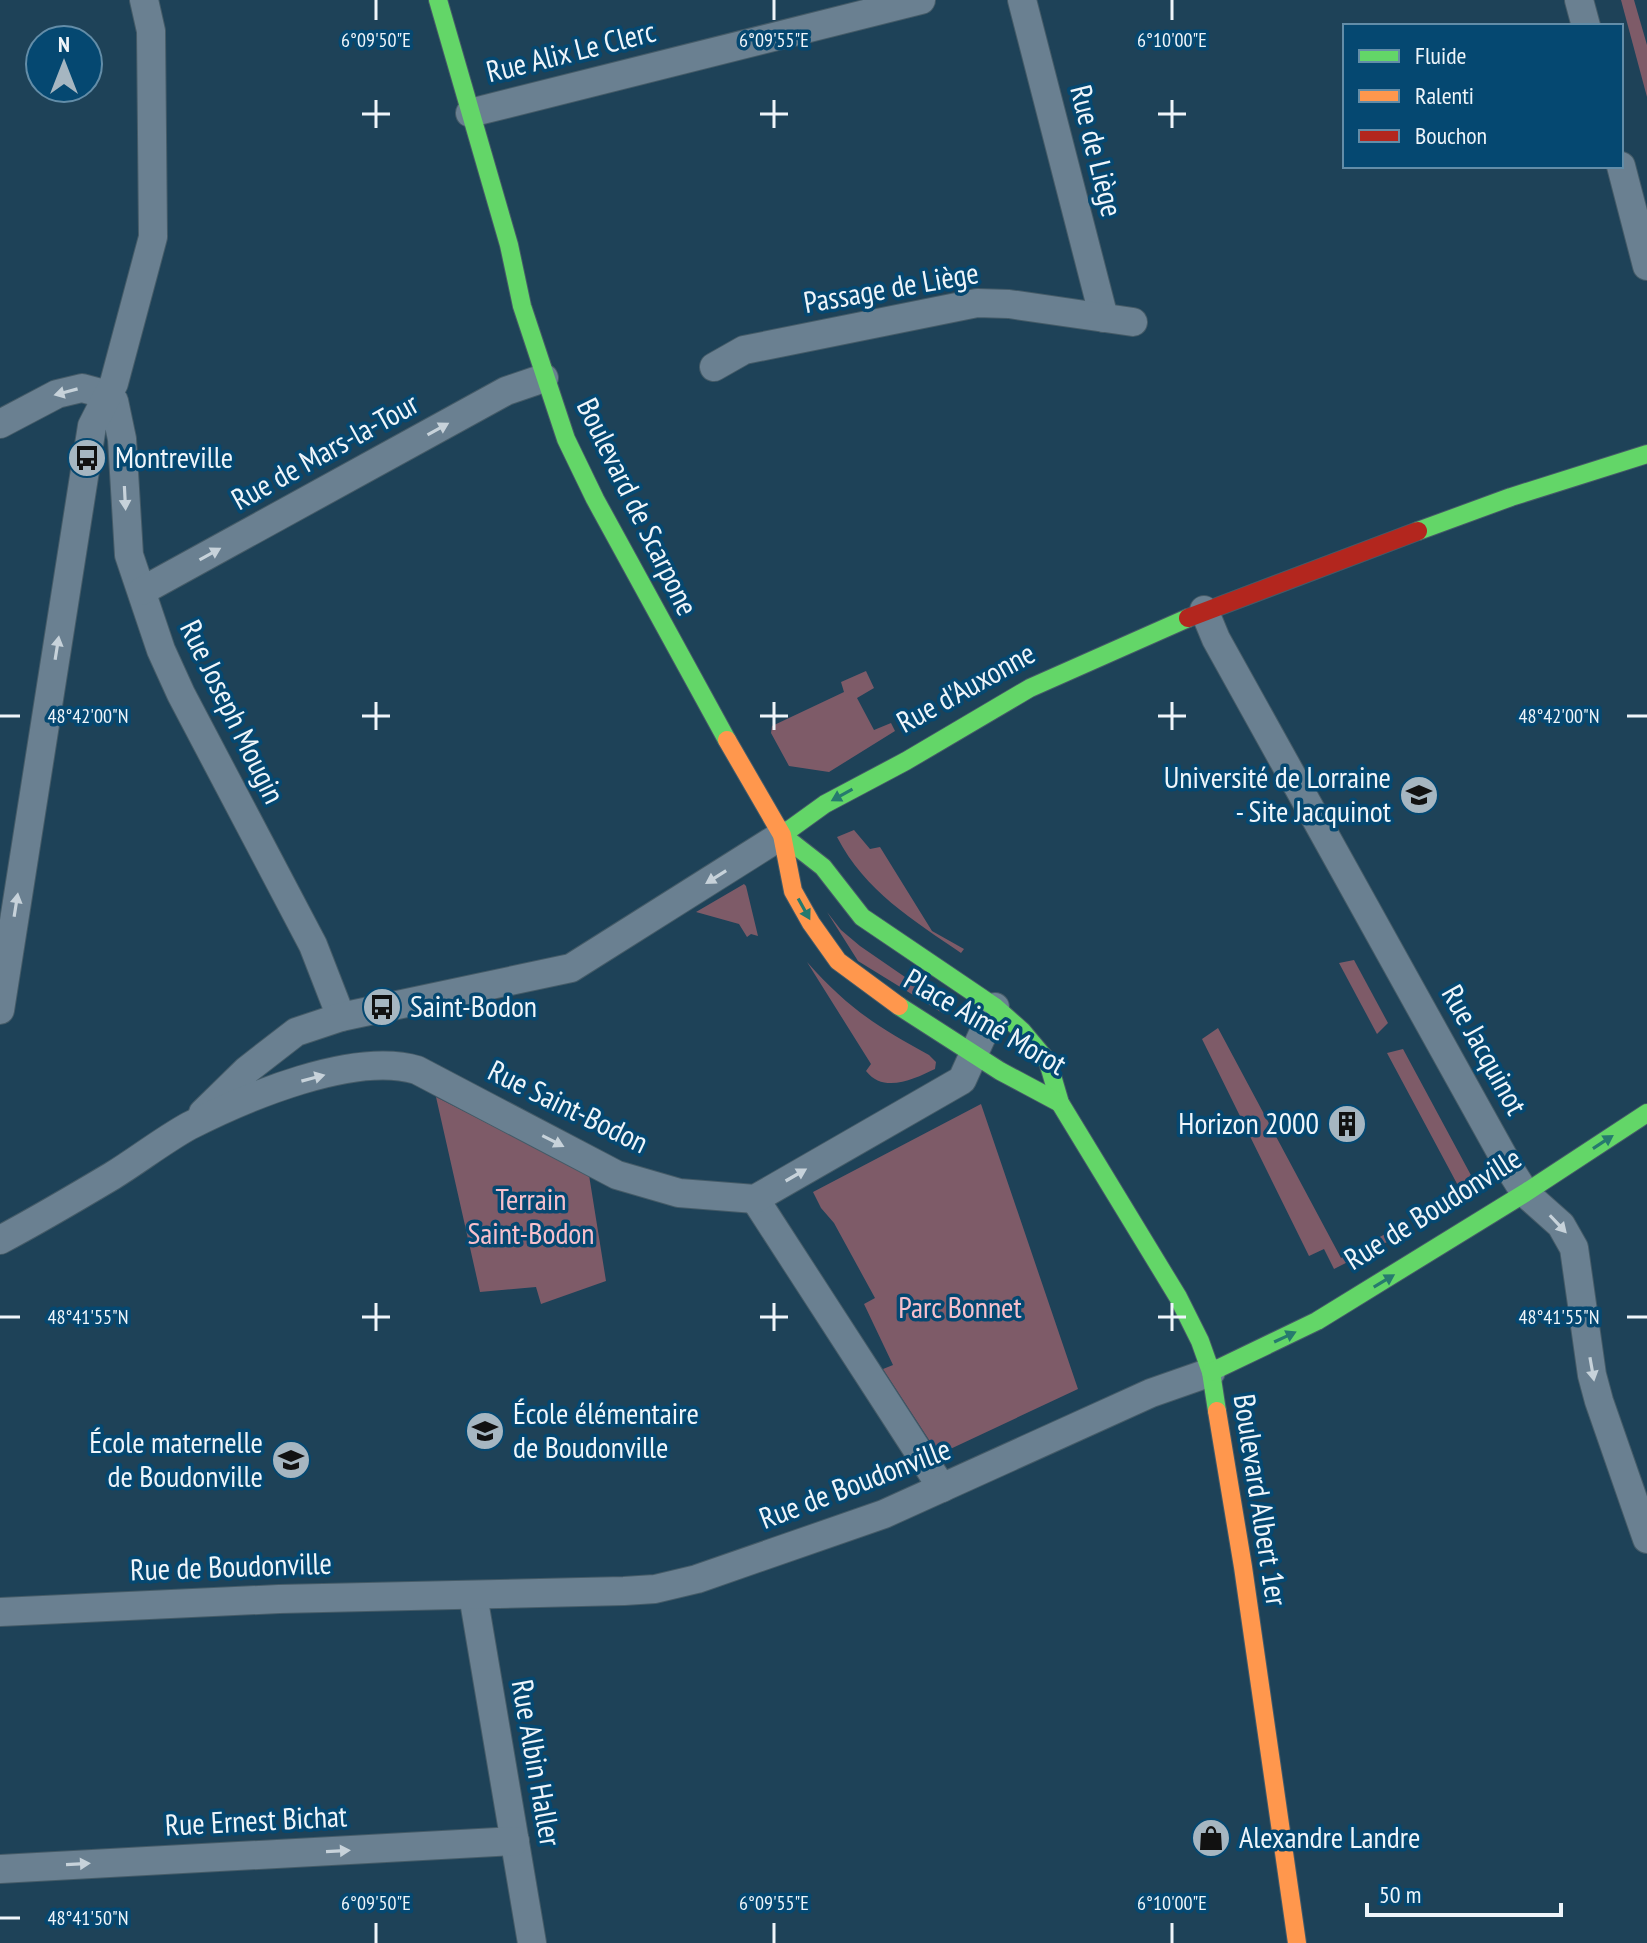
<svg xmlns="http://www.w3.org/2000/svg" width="1647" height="1943" viewBox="0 0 1647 1943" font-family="'PT Sans Narrow',sans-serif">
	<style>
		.green { fill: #7e5b68 }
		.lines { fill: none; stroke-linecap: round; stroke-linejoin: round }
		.street-casing { stroke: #455b68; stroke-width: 30 }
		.fast-casing { stroke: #455b68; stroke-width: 20 }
		.slow-casing { stroke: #455b68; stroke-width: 20 }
		.jam-casing { stroke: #455b68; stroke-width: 20 }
		.street { stroke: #6a8091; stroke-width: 28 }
		.fast { stroke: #63d668; stroke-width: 18 }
		.slow { stroke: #ff974d; stroke-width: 18 }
		.jam { stroke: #b3261e; stroke-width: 18 }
		.oneway { fill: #c7d2da }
		.oneway2 { fill: #267a6e }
		.ticks { fill: none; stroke: #eff5fa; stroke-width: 3 }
		.labels { text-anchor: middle; stroke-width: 7; stroke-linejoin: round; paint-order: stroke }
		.street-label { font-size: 30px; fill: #eff5fa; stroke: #054871 }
		.poi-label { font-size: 30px; fill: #eff5fa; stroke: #054871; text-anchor: start }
		.park-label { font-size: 30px; fill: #f8c0cc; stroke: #054871 }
		.ticks-label { font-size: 20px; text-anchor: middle; fill: #eff5fa; stroke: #054871; stroke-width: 7; stroke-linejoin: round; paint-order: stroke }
	</style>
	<rect width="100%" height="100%" fill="#1e4258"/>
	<!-- green -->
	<g class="green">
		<polygon points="1621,0 1634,0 1647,45 1647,97"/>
		<polygon points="866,671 874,688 857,698 874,730 891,723 895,731 829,772 789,766 771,733 772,726 844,692 841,682"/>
		<path d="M854,830L870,849L880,847L932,931L964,949L961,953C913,920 865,891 837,837Z"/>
		<polygon points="744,884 746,886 758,936 751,934 747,937 739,924 696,912"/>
		<polygon points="827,912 841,930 860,946 905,977 921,980 935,991 944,1014 858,961"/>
		<polygon points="1354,960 1388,1023 1377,1034 1339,963"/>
		<path d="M807,962C848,1008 876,1026 929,1055L936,1062L935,1069C914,1079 884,1094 866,1071L871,1064Z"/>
		<polygon points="1218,1028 1341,1258 1387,1233 1393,1239 1334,1269 1324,1249 1309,1256 1202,1039"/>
		<polygon points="1403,1049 1473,1179 1467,1202 1418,1226 1418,1217 1462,1193 1387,1053"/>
		<polygon points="436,1097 589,1175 606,1281 541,1304 536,1287 480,1292"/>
		<polygon points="981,1104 1078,1389 946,1451 933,1446 883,1369 893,1365 864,1304 875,1298 834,1223 821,1208 813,1192"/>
	</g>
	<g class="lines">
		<defs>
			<g id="street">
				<polyline points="1022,0 1104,318"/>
				<polyline points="1579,0 1586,26"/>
				<polyline points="470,113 921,0"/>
				<polyline points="1621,166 1647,266"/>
				<polyline points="714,367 744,350 977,303 1009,304 1133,322"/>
				<polyline points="108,395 114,401 122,439 129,555 161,650 181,694 313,945 341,1017"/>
				<polyline points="0,424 57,394 82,388 108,395"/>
				<polyline points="142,591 506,391 544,378"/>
				<polyline points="1204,610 1216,639 1513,1174 1525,1193 1561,1225 1574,1248 1592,1375 1599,1401 1647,1539"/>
				<polyline points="0,1010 92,426 114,383 153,237 151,31 144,0"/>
				<polyline points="203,1113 247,1070 296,1032 341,1017 571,968 782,835"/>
				<polyline points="755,1199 942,1488"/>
				<path d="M0,1240C38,1220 75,1198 112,1176C138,1160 162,1141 189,1126C246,1097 354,1051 417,1070L617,1175L679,1193L755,1199L962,1080L995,1007"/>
				<polyline points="473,1595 532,1943"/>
				<polyline points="0,1612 279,1599 624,1591 655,1589 697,1579 884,1514 1151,1393 1211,1372"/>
				<polyline points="0,1869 515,1841"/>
			</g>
			<g id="fast">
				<polyline points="438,0 509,245 522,306 566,439 595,499 727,740"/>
				<polyline points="1418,531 1511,497 1647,454"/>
				<polyline points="782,835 823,867 862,917 995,1007 1022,1031 1048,1062 1060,1103 1178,1297 1200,1341 1211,1372 1217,1411"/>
				<polyline points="782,835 825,804 906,761 1030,688 1188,618"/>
				<polyline points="899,1006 1000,1071 1060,1103"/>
				<polyline points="1211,1372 1317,1321 1525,1193 1647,1113"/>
			</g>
			<g id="slow">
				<polyline points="727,740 782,835 793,891 811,923 838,961 899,1006"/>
				<polyline points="1217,1411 1243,1567 1297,1943"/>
			</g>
			<polyline id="jam" points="1188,618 1418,531"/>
		</defs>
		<!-- street casing -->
		<use href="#street" class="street-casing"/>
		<!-- fast casing -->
		<use href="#fast" class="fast-casing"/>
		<!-- slow casing -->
		<use href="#slow" class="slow-casing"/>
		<!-- jam casing -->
		<use href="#jam" class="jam-casing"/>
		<!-- street -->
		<use href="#street" class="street"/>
		<!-- fast -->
		<use href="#fast" class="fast"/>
		<!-- slow -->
		<use href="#slow" class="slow"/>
		<!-- jam -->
		<use href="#jam" class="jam"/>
	</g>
	<!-- one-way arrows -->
	<defs><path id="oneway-solid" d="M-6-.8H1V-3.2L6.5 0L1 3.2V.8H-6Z" transform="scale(2)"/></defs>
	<g class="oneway">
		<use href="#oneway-solid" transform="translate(66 392) rotate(165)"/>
		<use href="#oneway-solid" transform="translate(438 429) rotate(-29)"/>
		<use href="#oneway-solid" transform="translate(125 498) rotate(87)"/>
		<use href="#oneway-solid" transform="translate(210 554) rotate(-29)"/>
		<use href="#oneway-solid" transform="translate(57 648) rotate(-81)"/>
		<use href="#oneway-solid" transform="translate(716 877) rotate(148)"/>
		<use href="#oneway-solid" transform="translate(16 905) rotate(-81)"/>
		<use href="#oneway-solid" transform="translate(313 1078) rotate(-15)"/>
		<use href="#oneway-solid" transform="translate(553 1141) rotate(27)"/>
		<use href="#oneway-solid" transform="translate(796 1175) rotate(-30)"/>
		<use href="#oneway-solid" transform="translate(1558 1224) rotate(47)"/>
		<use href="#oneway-solid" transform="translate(1592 1369) rotate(80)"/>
		<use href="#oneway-solid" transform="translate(338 1851) rotate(-3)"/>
		<use href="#oneway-solid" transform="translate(78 1864) rotate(-3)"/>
	</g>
	<g class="oneway2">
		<use href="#oneway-solid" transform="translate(842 795) rotate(151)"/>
		<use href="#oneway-solid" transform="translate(804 909) rotate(61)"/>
		<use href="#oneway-solid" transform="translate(1603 1142) rotate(-33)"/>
		<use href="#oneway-solid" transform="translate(1384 1281) rotate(-31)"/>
		<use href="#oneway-solid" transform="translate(1285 1337) rotate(-25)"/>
	</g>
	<!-- ticks -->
	<path class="ticks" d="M376,0V20M774,0V20M1172,0V20M376,100V128M774,100V128M1172,100V128M362,114H390M760,114H788M1158,114H1186M376,702V730M774,702V730M1172,702V730M0,716H20M362,716H390M760,716H788M1158,716H1186M1627,716H1647M376,1303V1331M774,1303V1331M1172,1303V1331M0,1317H20M362,1317H390M760,1317H788M1158,1317H1186M1627,1317H1647M0,1918H20M376,1923V1943M774,1923V1943M1172,1923V1943"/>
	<!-- icons -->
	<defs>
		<symbol id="bus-disc" viewBox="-11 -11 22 22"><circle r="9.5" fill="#a6b6c1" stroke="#054871"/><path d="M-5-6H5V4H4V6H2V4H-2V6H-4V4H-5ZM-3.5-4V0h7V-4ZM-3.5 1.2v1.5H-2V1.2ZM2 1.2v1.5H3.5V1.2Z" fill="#111"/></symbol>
		<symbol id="university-disc" viewBox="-11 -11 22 22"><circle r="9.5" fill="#a6b6c1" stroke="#054871"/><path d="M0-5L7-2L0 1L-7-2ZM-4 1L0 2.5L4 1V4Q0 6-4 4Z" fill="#111"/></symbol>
		<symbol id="building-disc" viewBox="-11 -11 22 22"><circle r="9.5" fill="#a6b6c1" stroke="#054871"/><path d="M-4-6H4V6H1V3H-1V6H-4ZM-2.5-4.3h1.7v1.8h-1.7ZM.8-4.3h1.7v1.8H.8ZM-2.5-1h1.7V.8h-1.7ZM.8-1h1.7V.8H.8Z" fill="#111"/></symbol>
		<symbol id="school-disc" viewBox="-11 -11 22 22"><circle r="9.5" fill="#a6b6c1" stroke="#054871"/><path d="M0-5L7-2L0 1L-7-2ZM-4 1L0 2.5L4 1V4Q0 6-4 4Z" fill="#111"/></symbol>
		<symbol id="shop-disc" viewBox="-11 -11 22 22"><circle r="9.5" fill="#a6b6c1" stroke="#054871"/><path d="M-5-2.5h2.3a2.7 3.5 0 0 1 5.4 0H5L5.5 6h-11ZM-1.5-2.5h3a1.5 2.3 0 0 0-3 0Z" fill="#111"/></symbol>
	</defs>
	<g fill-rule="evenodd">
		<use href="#bus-disc" x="65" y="436" width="44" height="44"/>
		<use href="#university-disc" x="1397" y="773" width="44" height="44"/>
		<use href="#bus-disc" x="360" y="985" width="44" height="44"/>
		<use href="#building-disc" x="1325" y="1102" width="44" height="44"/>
		<use href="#school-disc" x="463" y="1409" width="44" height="44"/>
		<use href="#school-disc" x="269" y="1438" width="44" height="44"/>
		<use href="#shop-disc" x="1189" y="1816" width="44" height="44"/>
	</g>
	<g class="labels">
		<!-- street labels -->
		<g class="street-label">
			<text transform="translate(571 52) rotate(-14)" y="10">Rue Alix Le Clerc</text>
			<text transform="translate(1096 151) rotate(76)" y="10">Rue de Liège</text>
			<text transform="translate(891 288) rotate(-10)" y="10">Passage de Liège</text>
			<text transform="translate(325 452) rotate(-29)" y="10">Rue de Mars-la-Tour</text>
			<text transform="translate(637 507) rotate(64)" y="10">Boulevard de Scarpone</text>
			<text transform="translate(966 688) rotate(-29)" y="10">Rue d'Auxonne</text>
			<text transform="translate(232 712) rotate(64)" y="10">Rue Joseph Mougin</text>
			<text transform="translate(985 1022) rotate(30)" y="10">Place Aimé Morot</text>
			<text transform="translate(1484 1050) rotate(61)" y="10">Rue Jacquinot</text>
			<text transform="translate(568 1107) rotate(26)" y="10">Rue Saint-Bodon</text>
			<text transform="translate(1433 1209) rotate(-32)" y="10">Rue de Boudonville</text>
			<text transform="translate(855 1484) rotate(-21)" y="10">Rue de Boudonville</text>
			<text transform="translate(1260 1500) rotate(81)" y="10">Boulevard Albert 1er</text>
			<text transform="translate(231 1567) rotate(-2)" y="10">Rue de Boudonville</text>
			<text transform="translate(536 1763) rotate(80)" y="10">Rue Albin Haller</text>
			<text transform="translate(256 1821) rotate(-3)" y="10">Rue Ernest Bichat</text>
		</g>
		<!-- poi labels -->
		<g class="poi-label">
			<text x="115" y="468">Montreville</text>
			<text x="1391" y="788" text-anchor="end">Université de Lorraine<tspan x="1391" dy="34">- Site Jacquinot</tspan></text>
			<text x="410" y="1017">Saint-Bodon</text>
			<text x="1319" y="1134" text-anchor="end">Horizon 2000</text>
			<text x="513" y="1424">École élémentaire<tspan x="513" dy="34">de Boudonville</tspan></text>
			<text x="263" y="1453" text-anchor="end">École maternelle<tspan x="263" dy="34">de Boudonville</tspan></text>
			<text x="1239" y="1848">Alexandre Landre</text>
		</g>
		<!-- park labels -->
		<g class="park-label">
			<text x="531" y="1210">Terrain<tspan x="531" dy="34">Saint-Bodon</tspan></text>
			<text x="960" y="1318">Parc Bonnet</text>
		</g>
	</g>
	<g class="ticks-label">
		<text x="376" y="47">6°09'50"E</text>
		<text x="774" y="47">6°09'55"E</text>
		<text x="1172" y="47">6°10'00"E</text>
		<text x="88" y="723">48°42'00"N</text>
		<text x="1559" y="723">48°42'00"N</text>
		<text x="88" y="1324">48°41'55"N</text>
		<text x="1559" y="1324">48°41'55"N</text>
		<text x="376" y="1910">6°09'50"E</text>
		<text x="774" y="1910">6°09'55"E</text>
		<text x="1172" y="1910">6°10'00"E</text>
		<text x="88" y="1925">48°41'50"N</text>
	</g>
	<!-- legend -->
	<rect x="1343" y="24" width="280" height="144" fill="#054871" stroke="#638da8" stroke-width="2"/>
	<rect x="1359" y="50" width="40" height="12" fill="#63d668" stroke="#638da8" stroke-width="2"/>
	<text x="1415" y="64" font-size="24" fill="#eff5fa">Fluide</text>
	<rect x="1359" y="90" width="40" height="12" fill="#ff974d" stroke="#638da8" stroke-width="2"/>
	<text x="1415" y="104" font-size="24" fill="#eff5fa">Ralenti</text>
	<rect x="1359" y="130" width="40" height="12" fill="#b3261e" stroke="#638da8" stroke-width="2"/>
	<text x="1415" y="144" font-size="24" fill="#eff5fa">Bouchon</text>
	<!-- north arrow -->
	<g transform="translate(64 64)"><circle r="38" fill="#054871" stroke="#638da8" stroke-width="2"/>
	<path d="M0-6L14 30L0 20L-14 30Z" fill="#a6b6c1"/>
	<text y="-12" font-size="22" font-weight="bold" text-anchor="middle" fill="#eff5fa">N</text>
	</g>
	<!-- scale -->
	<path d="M1367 1903v12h194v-12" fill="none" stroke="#eff5fa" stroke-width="4"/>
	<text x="1379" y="1903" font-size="24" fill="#eff5fa" stroke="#054871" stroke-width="6" paint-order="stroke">50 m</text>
</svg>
